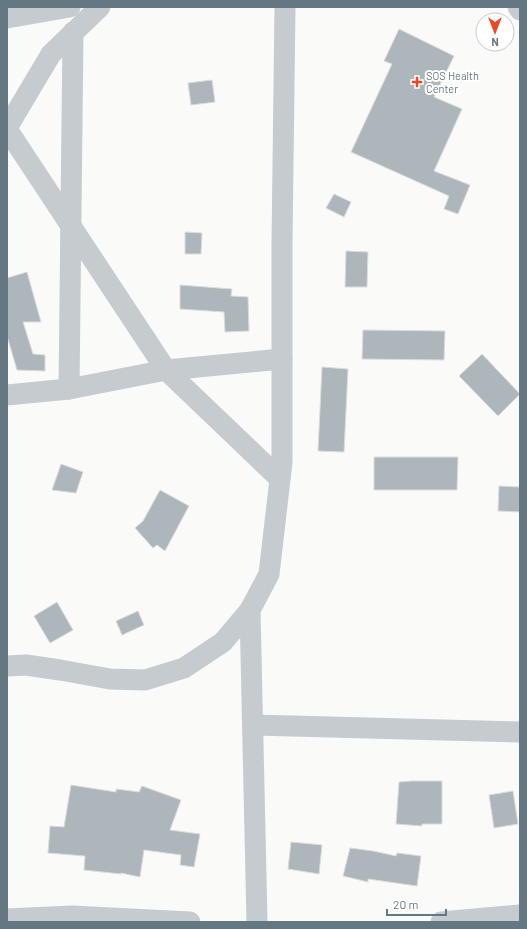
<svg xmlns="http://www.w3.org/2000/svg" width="527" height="929" viewBox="0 0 527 929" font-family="Barlow,sans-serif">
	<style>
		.building { fill: #acb6bb; stroke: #dcdcda }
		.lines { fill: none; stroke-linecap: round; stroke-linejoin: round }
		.minor { stroke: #c5cbce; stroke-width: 21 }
		.poi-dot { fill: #eb4926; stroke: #fff; stroke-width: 1.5 }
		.labels { text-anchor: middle; stroke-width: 4; stroke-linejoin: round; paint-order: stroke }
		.poi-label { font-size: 11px; fill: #647884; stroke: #fff; text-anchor: start }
	</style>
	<rect width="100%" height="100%" fill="#fafaf8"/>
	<!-- building -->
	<g class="building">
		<polygon points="399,29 454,56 434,97 462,109 434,171 470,185 458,214 444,209 449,196 351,152 392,64 384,61"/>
		<polygon points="212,80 215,102 191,105 188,83"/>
		<polygon points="334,194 351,202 344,217 326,208"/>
		<polygon points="185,232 202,233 201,254 185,254"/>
		<polygon points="346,251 368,252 367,287 345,287"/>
		<polygon points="27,272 41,322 23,322 33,354 45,355 45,371 17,370 7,336 7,278"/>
		<polygon points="180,285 232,289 231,296 248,297 249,331 225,332 224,312 180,309"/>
		<polygon points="363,330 445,331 444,360 362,359"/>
		<polygon points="482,354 520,394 498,416 459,376"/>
		<polygon points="322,367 348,369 344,452 318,451"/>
		<polygon points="374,457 458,457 457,490 374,490"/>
		<polygon points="61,464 83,472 76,493 52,490"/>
		<polygon points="499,486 520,487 520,512 498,511"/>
		<polygon points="160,490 189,506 165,551 157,545 153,548 135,528 143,521"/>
		<polygon points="57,602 73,630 50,643 34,616"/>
		<polygon points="138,611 144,625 122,635 116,621"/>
		<polygon points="411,781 442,781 442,824 422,824 422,826 396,824 399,782"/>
		<polygon points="71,785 116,792 116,789 139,792 142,786 181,800 170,830 200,834 194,867 180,865 181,855 144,850 140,877 121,873 121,874 84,870 85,856 48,853 50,826 64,827"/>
		<polygon points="513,791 518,824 494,828 489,795"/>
		<polygon points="291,842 322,845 319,874 288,869"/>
		<polygon points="350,848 373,851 396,856 397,853 421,856 417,886 368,879 368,882 343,876"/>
	</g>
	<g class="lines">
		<!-- minor -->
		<g class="minor">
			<polyline points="518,7 520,10"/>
			<polyline points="7,18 70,7"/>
			<polyline points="7,128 51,54 100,7"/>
			<polyline points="7,129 166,370 282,359"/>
			<polyline points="69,389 166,370 280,479"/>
			<polyline points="7,395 69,389 73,32"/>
			<polyline points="250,610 257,922"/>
			<polyline points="7,666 26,665 60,670 110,679 145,680 184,668 223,642 250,610 269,574 282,462 282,243 285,7"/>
			<polyline points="253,725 520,732"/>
			<polyline points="7,919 72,916 190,922"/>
			<polyline points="441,922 520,915"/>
		</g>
	</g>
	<!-- markers -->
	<path class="poi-dot" d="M415 76h4v4h4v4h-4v4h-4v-4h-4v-4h4z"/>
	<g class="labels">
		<!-- poi labels -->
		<g class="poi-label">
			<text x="426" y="80">SOS Health<tspan x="426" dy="13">Center</tspan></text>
		</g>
	</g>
	<!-- border -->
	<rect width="527" height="929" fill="none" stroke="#647884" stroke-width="16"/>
	<!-- north arrow -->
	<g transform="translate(495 32) rotate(180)"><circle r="19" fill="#ffffff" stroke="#c1c9ce"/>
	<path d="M0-3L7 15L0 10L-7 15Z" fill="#eb4926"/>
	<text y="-6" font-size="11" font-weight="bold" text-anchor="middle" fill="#647884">N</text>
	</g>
	<!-- scale -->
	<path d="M387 909v6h59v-6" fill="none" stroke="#647884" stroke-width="2"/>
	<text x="393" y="909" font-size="12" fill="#647884" stroke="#ffffff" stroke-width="3" paint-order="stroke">20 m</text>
</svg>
